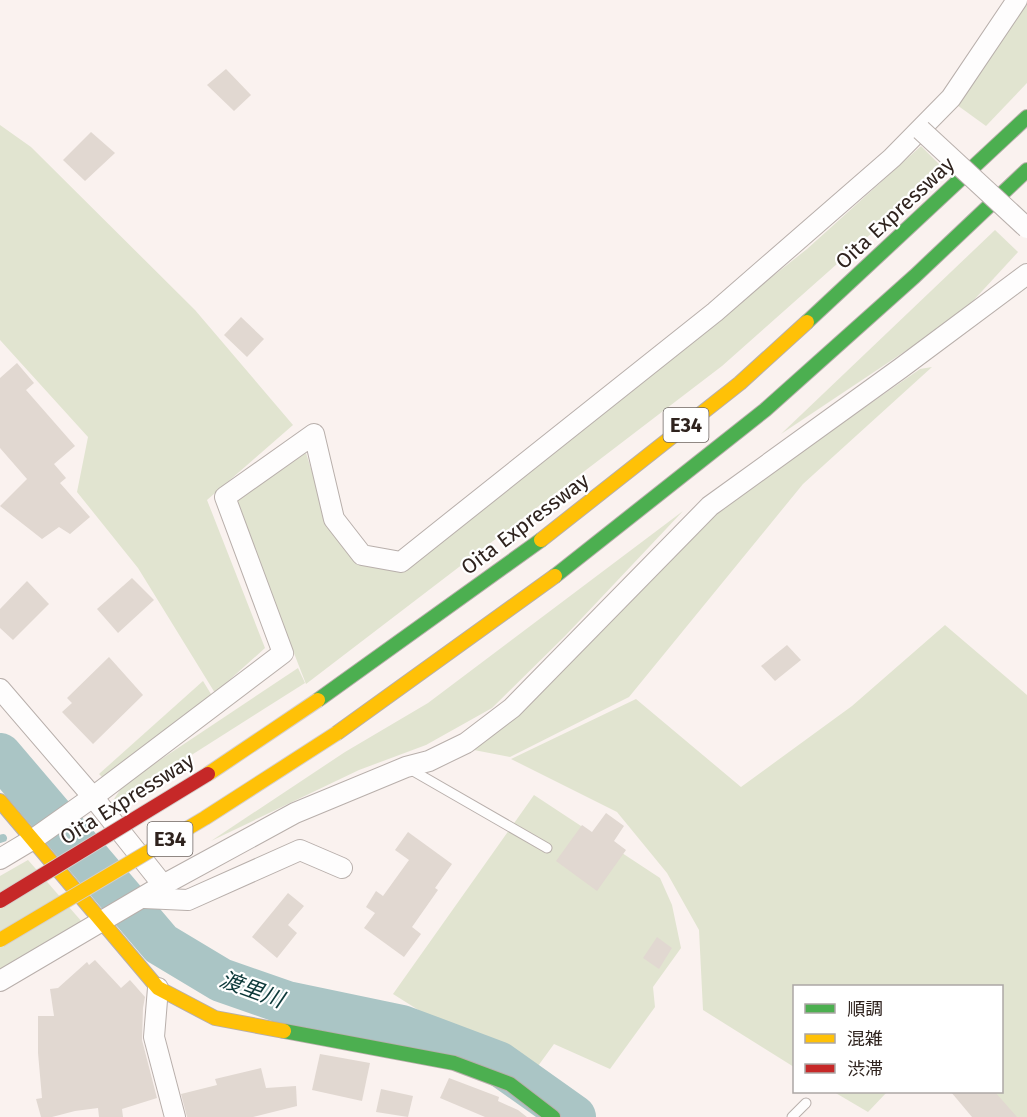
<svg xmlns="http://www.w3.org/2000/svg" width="1027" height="1117" viewBox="0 0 1027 1117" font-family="'Fira Sans','Noto Sans JP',sans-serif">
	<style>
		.green { fill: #e1e4d0 }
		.water { fill: #aac5c5 }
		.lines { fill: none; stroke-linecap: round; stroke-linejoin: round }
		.stream { stroke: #aac5c5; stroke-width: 8 }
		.river { stroke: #aac5c5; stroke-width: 44 }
		.building { fill: #e1d8d1 }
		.lane-casing { stroke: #b8afab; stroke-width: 11 }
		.street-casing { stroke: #b8afab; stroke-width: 22 }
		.fast-casing { stroke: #b8afab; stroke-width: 16 }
		.slow-casing { stroke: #b8afab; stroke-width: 16 }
		.lane { stroke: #fefdfd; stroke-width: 9 }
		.street { stroke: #fefdfd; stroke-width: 20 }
		.fast { stroke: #4caf50; stroke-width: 14 }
		.slow { stroke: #ffc107; stroke-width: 14 }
		.street-bridge-casing { stroke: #b8afab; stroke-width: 22; stroke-linecap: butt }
		.slow-bridge-casing { stroke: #d4cecc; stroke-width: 16; stroke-linecap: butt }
		.jam-bridge-casing { stroke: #d4cecc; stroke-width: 16; stroke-linecap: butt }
		.street-bridge { stroke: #fefdfd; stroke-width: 20 }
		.slow-bridge { stroke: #ffc107; stroke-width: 14 }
		.jam-bridge { stroke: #c62828; stroke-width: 14 }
		.labels { text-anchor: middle; stroke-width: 4.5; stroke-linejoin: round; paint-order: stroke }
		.shield { fill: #fff; stroke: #6d6562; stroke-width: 1.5 }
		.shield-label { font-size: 20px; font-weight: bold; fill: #2f231e }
		.street-label { font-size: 21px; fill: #2f231e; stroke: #fff }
		.water-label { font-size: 22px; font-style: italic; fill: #0c3839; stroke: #fff }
	</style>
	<rect width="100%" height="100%" fill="#faf2ef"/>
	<!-- green -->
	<g class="green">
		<polygon points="1027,3 1027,83 986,126 957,105"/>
		<polygon points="0,125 31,147 195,310 293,425 207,500 265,648 215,693 138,568 77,492 88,437 0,340"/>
		<polygon points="921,146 944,169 722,366 306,684 235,502 306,453 328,522 402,570 807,249"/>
		<polygon points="995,230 1018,252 961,314 781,434"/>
		<polygon points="932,367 803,484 629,697 510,757 474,750 539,695 689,534 756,483 920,369"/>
		<polygon points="683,511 565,636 492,708 426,745 359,770 211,841 345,752 428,703"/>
		<polygon points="945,625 1027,695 1027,1117 1006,1117 1000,1104 977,1092 1002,1092 1002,986 794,986 794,1067 703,1010 699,930 667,873 617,812 511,759 636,699 741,787 852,706"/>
		<polygon points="298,668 305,683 108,808 124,784"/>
		<polygon points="203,681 214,699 106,781 99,774"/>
		<polygon points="534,795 660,878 672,905 681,948 653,987 655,1007 610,1069 554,1044 538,1066 447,1028 393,994"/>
		<polygon points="28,860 89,930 0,980 0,876"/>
		<polygon points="834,1092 887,1092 868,1112"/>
	</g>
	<!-- water -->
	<polygon class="water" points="0,737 55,803 36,821 29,821 0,788"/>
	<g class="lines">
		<!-- stream -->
		<polyline class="stream" points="0,839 3,838"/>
		<!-- river -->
		<polyline class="river" points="0,755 161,944 221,980 287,1003 402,1027 498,1063 574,1117"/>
	</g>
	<!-- building -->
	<g class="building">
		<polygon points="226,69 251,95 234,111 207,85"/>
		<polygon points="91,132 115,153 85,181 63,160"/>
		<polygon points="241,317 264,339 247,357 224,335"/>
		<polygon points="17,363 34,383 26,390 75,446 54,464 66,478 60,483 90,517 70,534 59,527 42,539 0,506 27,479 0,448 0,378"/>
		<polygon points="132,578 154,600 118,633 97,609"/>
		<polygon points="27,581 49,604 13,640 0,628 0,609"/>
		<polygon points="787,645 801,660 775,681 761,666"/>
		<polygon points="109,657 143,695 93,744 62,712 72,703 67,698"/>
		<polygon points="606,813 624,826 614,841 626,850 597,891 556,861 582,825 592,832"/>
		<polygon points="408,832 452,864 435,888 438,890 412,927 421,934 404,957 364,928 375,913 366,907 376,891 383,896 409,860 395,850"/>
		<polygon points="288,893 304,906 288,925 297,933 277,958 252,937"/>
		<polygon points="657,937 672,948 659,969 643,958"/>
		<polygon points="95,960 121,988 130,980 145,997 143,1008 142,1040 157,1098 122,1109 123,1117 99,1117 98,1108 75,1111 52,1117 41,1117 36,1099 42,1098 38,1053 38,1016 54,1016 50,989 58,988 87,962 89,965"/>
		<polygon points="320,1054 370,1063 362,1101 312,1090"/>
		<polygon points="261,1068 266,1088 296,1086 297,1106 253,1117 187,1117 181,1094 217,1085 215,1079"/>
		<polygon points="449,1078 499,1097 498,1101 518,1110 527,1117 485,1117 440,1098"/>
		<polygon points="381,1089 413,1096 408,1117 376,1112"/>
		<polygon points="951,1092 995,1092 1017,1117 972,1117"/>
	</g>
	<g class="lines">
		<defs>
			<g id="lane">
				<polyline points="408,768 547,848"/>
				<polyline points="792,1117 806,1103"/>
			</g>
			<g id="street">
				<polyline points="0,689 93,797 163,885"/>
				<polyline points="0,859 35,838 93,797 283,653 225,497 314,434 334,519 362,555 401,562 715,312 892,158 951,98 1017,0"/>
				<polyline points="144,898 188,900 300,850 342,868"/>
				<polyline points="0,981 163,885 295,813 406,767 429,761 466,743 512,708 710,506 901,368 1027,274"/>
				<polyline points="158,988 154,1037 175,1117"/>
			</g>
			<g id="fast">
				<polyline points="807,322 1027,117"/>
				<polyline points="555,576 765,410 915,276 1027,170"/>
				<polyline points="318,700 541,540"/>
				<polyline points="284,1031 454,1063 510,1084 553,1117"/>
			</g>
			<g id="slow">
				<polyline points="541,540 740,383 807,322"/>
				<polyline points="337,733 555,576"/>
				<polyline points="0,801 158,988 215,1018 284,1031"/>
			</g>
		</defs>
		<!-- lane casing -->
		<use href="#lane" class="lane-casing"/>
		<!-- street casing -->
		<use href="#street" class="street-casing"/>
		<!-- fast casing -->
		<use href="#fast" class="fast-casing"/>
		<!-- slow casing -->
		<use href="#slow" class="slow-casing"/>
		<!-- lane -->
		<use href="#lane" class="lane"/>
		<!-- street -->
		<use href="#street" class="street"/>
		<!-- fast -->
		<use href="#fast" class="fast"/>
		<!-- slow -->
		<use href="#slow" class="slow"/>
		<defs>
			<polyline id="street-bridge" points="921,130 1027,228"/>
			<g id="slow-bridge">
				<polyline points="208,774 318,700"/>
				<polyline points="0,940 205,818 337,733"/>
			</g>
			<polyline id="jam-bridge" points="0,901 208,774"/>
		</defs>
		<!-- street-bridge casing -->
		<use href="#street-bridge" class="street-bridge-casing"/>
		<!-- slow-bridge casing -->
		<use href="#slow-bridge" class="slow-bridge-casing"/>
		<!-- jam-bridge casing -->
		<use href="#jam-bridge" class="jam-bridge-casing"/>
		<!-- street-bridge -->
		<use href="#street-bridge" class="street-bridge"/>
		<!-- slow-bridge -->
		<use href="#slow-bridge" class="slow-bridge"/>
		<!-- jam-bridge -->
		<use href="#jam-bridge" class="jam-bridge"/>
	</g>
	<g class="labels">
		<!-- shield labels -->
		<g class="shield">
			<rect x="663.5" y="408" width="45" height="34" rx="4.5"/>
			<rect x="147.5" y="822" width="45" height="34" rx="4.5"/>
		</g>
		<g class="shield-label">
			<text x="686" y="432">E34</text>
			<text x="170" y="846">E34</text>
		</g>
		<!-- street labels -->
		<g class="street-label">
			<text transform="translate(895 213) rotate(-43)" y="7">Oita Expressway</text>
			<text transform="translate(525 524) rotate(-37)" y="7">Oita Expressway</text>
			<text transform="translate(127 799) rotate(-32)" y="7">Oita Expressway</text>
		</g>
		<!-- water labels -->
		<g class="water-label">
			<text transform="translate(252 989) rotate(20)" y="8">渡里川</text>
		</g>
	</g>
	<!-- legend -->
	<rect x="793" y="985" width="210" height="108" fill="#ffffff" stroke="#aca7a5" stroke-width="1.5"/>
	<rect x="805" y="1004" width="30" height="9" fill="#4caf50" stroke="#aca7a5" stroke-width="1.5"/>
	<text x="847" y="1015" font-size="18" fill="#2f231e">順調</text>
	<rect x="805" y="1034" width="30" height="9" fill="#ffc107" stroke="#aca7a5" stroke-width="1.5"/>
	<text x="847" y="1045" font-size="18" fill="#2f231e">混雑</text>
	<rect x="805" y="1064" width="30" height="9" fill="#c62828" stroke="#aca7a5" stroke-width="1.5"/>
	<text x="847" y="1075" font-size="18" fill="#2f231e">渋滞</text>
</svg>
